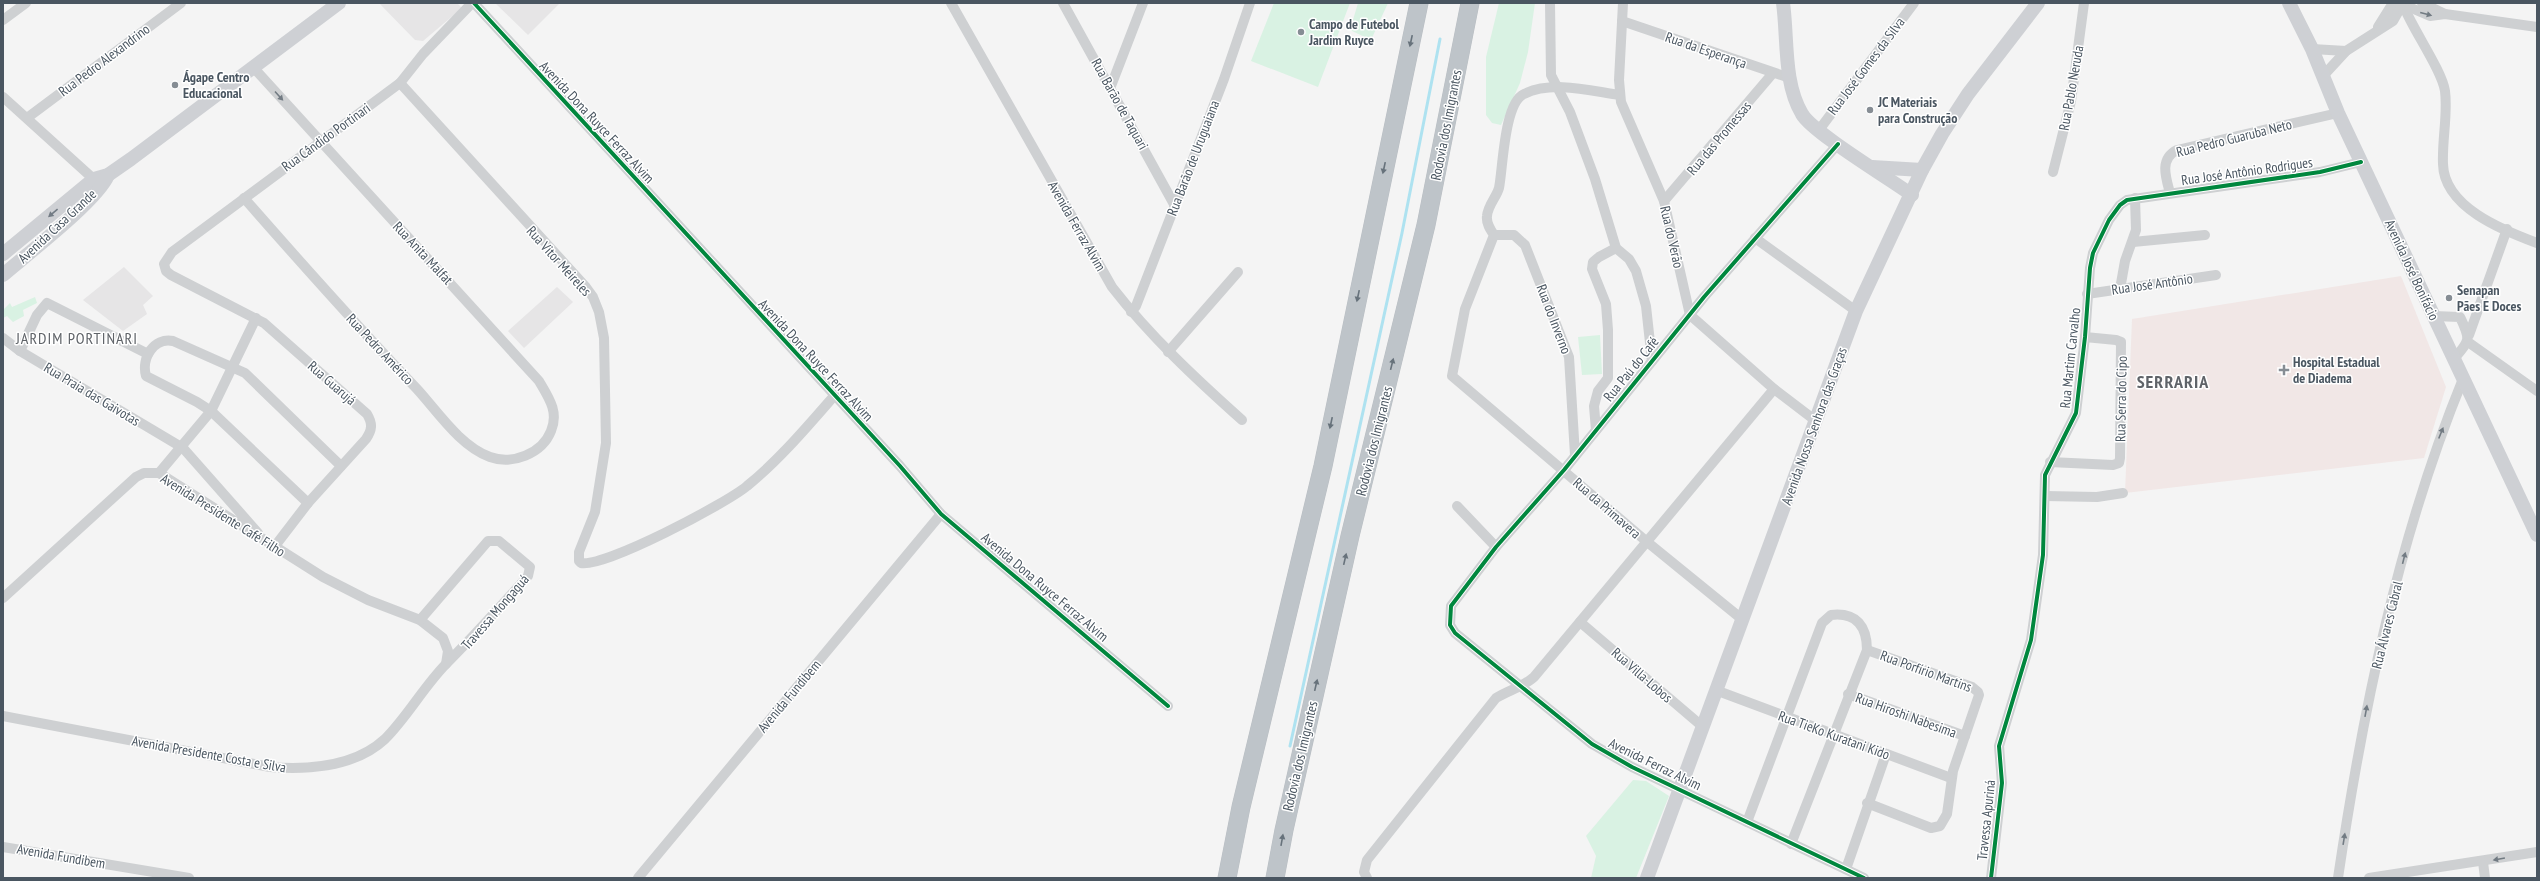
<svg xmlns="http://www.w3.org/2000/svg" width="2540" height="881" viewBox="0 0 2540 881" font-family="'PT Sans Narrow',sans-serif">
	<style>
		.education { fill: #e6e5e6 }
		.medical { fill: #f1e7e6 }
		.green { fill: #d9f2e3 }
		.lines { fill: none; stroke-linecap: round; stroke-linejoin: round }
		.stream { stroke: #aee2f0; stroke-width: 3 }
		.highway-casing { stroke: #b9bec3; stroke-width: 19 }
		.street { stroke: #ced0d2; stroke-width: 10 }
		.secondary { stroke: #ced0d4; stroke-width: 14 }
		.highway { stroke: #bec4c9; stroke-width: 18 }
		.cycleway-casing { stroke: #fff; stroke-width: 6 }
		.cycleway { stroke: #00873e; stroke-width: 4 }
		.oneway { fill: #727b83 }
		.oneway2 { fill: #67727b }
		.oneway3 { fill: #727b84 }
		.poi-dot { fill: #868d94; stroke: #fff; stroke-width: 1.5 }
		.labels { text-anchor: middle; stroke-width: 3; stroke-linejoin: round; paint-order: stroke }
		.poi-label { font-size: 14px; font-weight: bold; fill: #4a5661; stroke: #fff; text-anchor: start }
		.street-label { font-size: 14px; fill: #4a5661; stroke: #fff }
		.quarter-label { font-size: 16px; letter-spacing: 1px; fill: #5f6368; stroke: #fff }
		.district-label { font-size: 18px; font-weight: bold; letter-spacing: 1px; fill: #5f6368; stroke: #fff }
	</style>
	<rect width="100%" height="100%" fill="#f4f4f4"/>
	<!-- education -->
	<g class="education">
		<polygon points="379,3 457,3 462,8 423,41 415,40"/>
		<polygon points="495,3 560,3 528,35"/>
		<polygon points="124,267 153,296 143,305 147,314 123,331 83,300"/>
		<polygon points="557,287 573,302 524,348 508,331"/>
	</g>
	<!-- medical -->
	<polygon class="medical" points="2401,276 2446,387 2424,458 2125,493 2132,319"/>
	<!-- green -->
	<g class="green">
		<polygon points="1274,3 1350,3 1318,87 1251,61"/>
		<polygon points="1358,3 1388,3 1371,40 1350,30"/>
		<polygon points="1499,3 1535,3 1528,52 1520,83 1501,125 1492,123 1486,115 1486,57"/>
		<polygon points="35,297 37,303 23,310 24,316 13,322 7,316 3,318 3,310 10,303 12,307"/>
		<polygon points="1600,335 1602,374 1582,375 1578,337"/>
		<polygon points="1633,780 1646,781 1669,796 1636,878 1591,878 1596,856 1586,836"/>
	</g>
	<g class="lines">
		<!-- stream -->
		<polyline class="stream" points="1290,746 1402,233 1440,39"/>
		<defs>
			<g id="highway">
				<polyline points="1227,878 1241,807 1323,466 1419,3"/>
				<polyline points="1275,878 1284,830 1350,536 1426,225 1470,3"/>
			</g>
		</defs>
		<!-- highway casing -->
		<use href="#highway" class="highway-casing"/>
		<!-- street -->
		<g class="street">
			<polyline points="474,3 900,466 941,514 1168,706"/>
			<path d="M951,3L1112,287C1150,336 1195,378 1242,420"/>
			<polyline points="1063,3 1175,206"/>
			<polyline points="1550,3 1551,75 1570,112 1595,179 1616,248 1629,259 1636,271 1646,306 1652,361"/>
			<polyline points="1623,3 1619,80 1621,102 1664,201 1690,315 1774,389 1816,421"/>
			<polyline points="2422,3 2445,14"/>
			<polyline points="2401,7 2409,7 2430,16 2445,14 2537,27"/>
			<path d="M2405,9C2414,31 2442,71 2445,91C2448,114 2442,139 2443,164C2444,207 2502,230 2537,243"/>
			<polyline points="3,20 26,3"/>
			<polyline points="1622,21 1790,78"/>
			<polyline points="2378,27 2393,3"/>
			<polyline points="2312,49 2346,51"/>
			<polyline points="2323,76 2346,51 2393,21 2401,7"/>
			<path d="M400,83L585,286L593,297L599,312L604,338L606,443L595,512L579,552V561L581,563C604,568 727,503 747,486C779,460 807,427 834,396"/>
			<polyline points="1111,86 1143,3"/>
			<path d="M1620,95C1591,91 1553,80 1524,94C1504,103 1503,168 1499,188C1496,198 1488,205 1487,216C1486,223 1490,229 1494,235L1465,309L1452,376L1646,541L1743,620"/>
			<polyline points="3,97 98,183"/>
			<polyline points="27,118 181,3"/>
			<polyline points="1819,130 1914,3"/>
			<polyline points="1838,144 1704,297 1564,470 1496,547 1451,606 1450,625 1455,633 1592,744 1632,767 1864,878"/>
			<polyline points="2053,172 2071,101 2084,3"/>
			<path d="M2170,193C2166,178 2159,159 2177,150L2338,113"/>
			<path d="M244,198C301,263 358,327 417,389C438,412 460,446 490,457C512,465 542,454 551,431C559,412 549,398 539,381L253,67"/>
			<polyline points="1664,201 1773,73"/>
			<polyline points="1494,235 1514,235 1525,245 1569,357 1575,455"/>
			<polyline points="1755,238 1856,311"/>
			<polyline points="2133,242 2205,235"/>
			<polyline points="2120,289 2125,261 2136,230 2135,198"/>
			<polyline points="2087,294 2216,275"/>
			<polyline points="1131,312 1136,306 1224,79 1250,3"/>
			<path d="M2433,316L2460,317C2471,340 2470,340 2454,359"/>
			<polyline points="2469,335 2507,229"/>
			<polyline points="3,338 20,351 183,448 258,533"/>
			<polyline points="2468,342 2537,391"/>
			<polyline points="20,351 37,315 47,303 148,354"/>
			<polyline points="1168,352 1238,272"/>
			<polyline points="1596,430 1594,406 1598,391 1608,378 1608,330 1606,304 1592,269 1593,262 1599,257 1616,248"/>
			<polyline points="2050,462 2113,465 2119,463 2120,458 2121,342 2116,340 2085,337"/>
			<polyline points="159,473 211,411 256,318"/>
			<polyline points="2045,496 2097,497 2123,493"/>
			<path d="M308,503L211,411L197,402L146,376C141,358 154,337 173,341L245,373L341,466"/>
			<polyline points="1457,506 1496,547"/>
			<path d="M275,546L308,503L366,439C372,430 373,424 367,414L264,323L171,275L166,271L164,264L172,252L400,83L423,54L472,3"/>
			<polyline points="3,598 136,477 144,473 159,473 323,577 368,600 420,620 443,638 448,651 446,664"/>
			<polyline points="1580,622 1703,727"/>
			<polyline points="1867,650 1972,687 1978,692 1979,695 1953,771 1947,814 1940,826 1931,828 1867,803"/>
			<polyline points="1718,691 1951,778"/>
			<polyline points="1848,694 1965,736"/>
			<path d="M3,716L270,767C309,770 355,767 385,739C408,716 424,686 447,663C475,635 501,606 528,576L530,567L499,541H488L420,620"/>
			<path d="M1747,822L1822,623L1831,615C1857,612 1867,627 1867,650L1791,844"/>
			<polyline points="3,847 189,878"/>
			<polyline points="2483,862 2485,878"/>
			<polyline points="1846,869 1886,754"/>
			<polyline points="638,878 941,514"/>
			<path d="M1367,878L1364,872L1367,860L1496,698C1509,690 1523,687 1534,677L1774,389"/>
			<polyline points="1991,878 2002,783 1999,746 2031,640 2043,555 2045,475 2076,413 2085,337 2090,268 2093,253 2109,220 2120,205 2127,200 2320,172 2361,162"/>
			<path d="M2338,878C2363,709 2398,538 2463,379"/>
			<polyline points="2369,878 2537,852"/>
		</g>
		<!-- secondary -->
		<g class="secondary">
			<path d="M1783,3C1788,38 1783,82 1802,114C1812,132 1890,179 1912,195"/>
			<polyline points="2289,3 2312,49 2338,113 2537,535"/>
			<polyline points="1872,167 1922,170"/>
			<polyline points="3,254 94,179 108,175 131,159 339,3"/>
			<path d="M3,275C27,254 97,201 108,175"/>
			<polyline points="1647,878 1856,311 1922,170 1942,134 1968,94 2038,3"/>
		</g>
		<!-- highway -->
		<use href="#highway" class="highway"/>
		<defs>
			<g id="cycleway">
				<polyline points="474,3 900,466 941,514 1168,706"/>
				<polyline points="1838,144 1704,297 1564,470 1496,547 1451,606 1450,625 1455,633 1592,744 1632,767 1864,878"/>
				<polyline points="1991,878 2002,783 1999,746 2031,640 2043,555 2045,475 2076,413 2085,337 2090,268 2093,253 2109,220 2120,205 2127,200 2320,172 2361,162"/>
			</g>
		</defs>
		<!-- cycleway casing -->
		<use href="#cycleway" class="cycleway-casing"/>
		<!-- cycleway -->
		<use href="#cycleway" class="cycleway"/>
	</g>
	<!-- one-way arrows -->
	<defs><path id="oneway-solid" d="M-6-.8H1V-3.2L6.5 0L1 3.2V.8H-6Z"/></defs>
	<g class="oneway">
		<use href="#oneway-solid" transform="translate(2426 14) rotate(15)"/>
		<use href="#oneway-solid" transform="translate(279 96) rotate(48)"/>
		<use href="#oneway-solid" transform="translate(2441 433) rotate(-68)"/>
		<use href="#oneway-solid" transform="translate(2404 558) rotate(-76)"/>
		<use href="#oneway-solid" transform="translate(2366 711) rotate(-80)"/>
		<use href="#oneway-solid" transform="translate(2344 839) rotate(-81)"/>
		<use href="#oneway-solid" transform="translate(2499 859) rotate(170)"/>
	</g>
	<g class="oneway2">
		<use href="#oneway-solid" transform="translate(1411 41) rotate(102)"/>
		<use href="#oneway-solid" transform="translate(1384 168) rotate(102)"/>
		<use href="#oneway-solid" transform="translate(1358 296) rotate(102)"/>
		<use href="#oneway-solid" transform="translate(1392 364) rotate(-76)"/>
		<use href="#oneway-solid" transform="translate(1331 423) rotate(102)"/>
		<use href="#oneway-solid" transform="translate(1345 559) rotate(-77)"/>
		<use href="#oneway-solid" transform="translate(1316 685) rotate(-77)"/>
		<use href="#oneway-solid" transform="translate(1282 840) rotate(-80)"/>
	</g>
	<use class="oneway3" href="#oneway-solid" transform="translate(53 213) rotate(140)"/>
	<!-- markers -->
	<g class="poi-dot">
		<circle cx="1301" cy="32" r="4"/>
		<circle cx="175" cy="85" r="4"/>
		<circle cx="1870" cy="110" r="4"/>
		<circle cx="2449" cy="298" r="4"/>
		<path d="M2282 364h4v4h4v4h-4v4h-4v-4h-4v-4h4z"/>
	</g>
	<g class="labels">
		<!-- poi labels -->
		<g class="poi-label">
			<text x="1309" y="29">Campo de Futebol<tspan x="1309" dy="16">Jardim Ruyce</tspan></text>
			<text x="183" y="82">Ágape Centro<tspan x="183" dy="16">Educacional</tspan></text>
			<text x="1878" y="107">JC Materiais<tspan x="1878" dy="16">para Construção</tspan></text>
			<text x="2457" y="295">Senapan<tspan x="2457" dy="16">Pães E Doces</tspan></text>
			<text x="2293" y="367">Hospital Estadual<tspan x="2293" dy="16">de Diadema</tspan></text>
		</g>
		<!-- street labels -->
		<g class="street-label">
			<text transform="translate(1706 50) rotate(19)" y="5">Rua da Esperança</text>
			<text transform="translate(104 60) rotate(-37)" y="5">Rua Pedro Alexandrino</text>
			<text transform="translate(1866 66) rotate(-53)" y="5">Rua José Gomes da Silva</text>
			<text transform="translate(2071 88) rotate(-80)" y="5">Rua Pablo Neruda</text>
			<text transform="translate(1120 104) rotate(61)" y="5">Rua Barão de Taquari</text>
			<text transform="translate(597 122) rotate(47)" y="5">Avenida Dona Ruyce Ferraz Alvim</text>
			<text transform="translate(1446 125) rotate(-79)" y="5">Rodovia dos Imigrantes</text>
			<text transform="translate(326 137) rotate(-36)" y="5">Rua Cândido Portinari</text>
			<text transform="translate(1719 138) rotate(-50)" y="5">Rua das Promessas</text>
			<text transform="translate(2234 138) rotate(-14)" y="5">Rua Pedro Guaruba Neto</text>
			<text transform="translate(1193 158) rotate(-69)" y="5">Rua Barão de Uruguaiana</text>
			<text transform="translate(2247 171) rotate(-8)" y="5">Rua José Antônio Rodrigues</text>
			<text transform="translate(57 226) rotate(-43)" y="5">Avenida Casa Grande</text>
			<text transform="translate(1077 226) rotate(60)" y="5">Avenida Ferraz Alvim</text>
			<text transform="translate(1672 237) rotate(77)" y="5">Rua do Verão</text>
			<text transform="translate(423 253) rotate(47)" y="5">Rua Anita Malfat</text>
			<text transform="translate(559 261) rotate(48)" y="5">Rua Vitor Meireles</text>
			<text transform="translate(2412 270) rotate(65)" y="5">Avenida José Bonifácio</text>
			<text transform="translate(2152 284) rotate(-8)" y="5">Rua José Antônio</text>
			<text transform="translate(1554 319) rotate(69)" y="5">Rua do Inverno</text>
			<text transform="translate(380 349) rotate(47)" y="5">Rua Pedro Américo</text>
			<text transform="translate(2070 358) rotate(-84)" y="5">Rua Martim Carvalho</text>
			<text transform="translate(816 360) rotate(47)" y="5">Avenida Dona Ruyce Ferraz Alvim</text>
			<text transform="translate(1631 369) rotate(-51)" y="5">Rua Paú do Café</text>
			<text transform="translate(332 383) rotate(41)" y="5">Rua Guarujá</text>
			<text transform="translate(92 394) rotate(31)" y="5">Rua Praia das Gaivotas</text>
			<text transform="translate(2121 399) rotate(-89)" y="5">Rua Serra do Cipo</text>
			<text transform="translate(1814 426) rotate(-70)" y="5">Avenida Nossa Senhora das Graças</text>
			<text transform="translate(1374 441) rotate(-76)" y="5">Rodovia dos Imigrantes</text>
			<text transform="translate(1607 508) rotate(41)" y="5">Rua da Primavera</text>
			<text transform="translate(223 515) rotate(32)" y="5">Avenida Presidente Café Filho</text>
			<text transform="translate(1045 587) rotate(40)" y="5">Avenida Dona Ruyce Ferraz Alvim</text>
			<text transform="translate(495 612) rotate(-49)" y="5">Travessa Mongaguá</text>
			<text transform="translate(2387 625) rotate(-76)" y="5">Rua Álvares Cabral</text>
			<text transform="translate(1926 671) rotate(20)" y="5">Rua Porfírio Martins</text>
			<text transform="translate(1642 675) rotate(41)" y="5">Rua Villa-Lobos</text>
			<text transform="translate(789 696) rotate(-50)" y="5">Avenida Fundibem</text>
			<text transform="translate(1906 715) rotate(20)" y="5">Rua Hiroshi Nabesima</text>
			<text transform="translate(1834 735) rotate(20)" y="5">Rua TieKo Kuratani Kido</text>
			<text transform="translate(209 754) rotate(10)" y="5">Avenida Presidente Costa e Silva</text>
			<text transform="translate(1300 756) rotate(-77)" y="5">Rodovia dos Imigrantes</text>
			<text transform="translate(1655 764) rotate(26)" y="5">Avenida Ferraz Alvim</text>
			<text transform="translate(1986 820) rotate(-84)" y="5">Travessa Apuriná</text>
			<text transform="translate(61 856) rotate(10)" y="5">Avenida Fundibem</text>
		</g>
		<!-- quarter labels -->
		<g class="quarter-label">
			<text x="77" y="344">JARDIM PORTINARI</text>
		</g>
		<!-- district labels -->
		<g class="district-label">
			<text x="2173" y="388">SERRARIA</text>
		</g>
	</g>
	<!-- border -->
	<rect width="2540" height="881" fill="none" stroke="#4a5661" stroke-width="8"/>
</svg>
